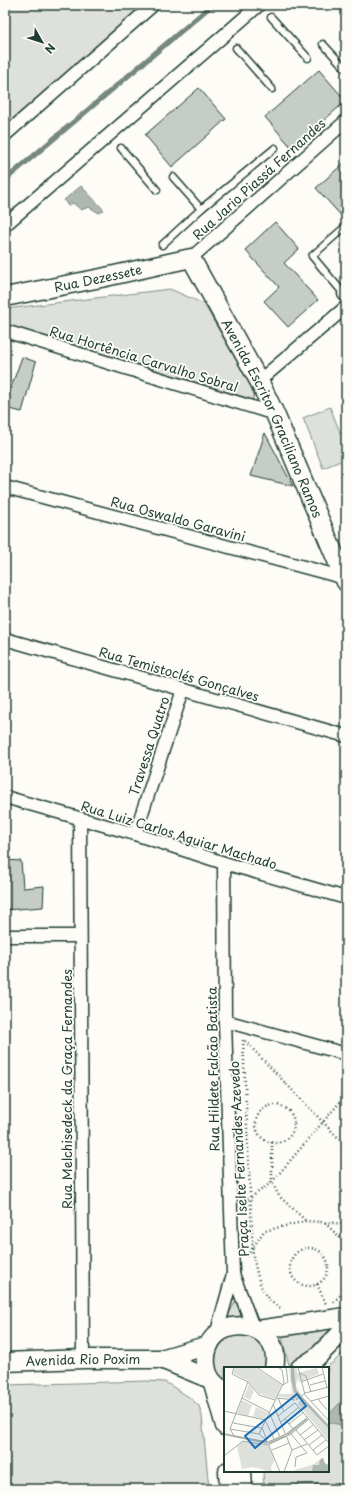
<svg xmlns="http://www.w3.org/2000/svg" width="351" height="1494" viewBox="0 0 351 1494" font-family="'Playpen Sans',sans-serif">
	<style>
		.green { fill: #dde0db; stroke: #7e8e88 }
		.water { fill: #aeb8b1; stroke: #75877f }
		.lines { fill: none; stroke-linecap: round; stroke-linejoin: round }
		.stream { stroke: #75877f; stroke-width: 5 }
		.building { fill: #c6cdc7; stroke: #1f3d34 }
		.lane-casing { stroke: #1f3d34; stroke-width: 9 }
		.street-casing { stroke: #1f3d34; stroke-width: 15 }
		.secondary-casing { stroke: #1f3d34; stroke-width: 21 }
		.path { stroke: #1f3d34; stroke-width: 2.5; stroke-dasharray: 1 3; stroke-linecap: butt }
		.lane { stroke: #fdfcf7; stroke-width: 6 }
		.street { stroke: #fdfcf7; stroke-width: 12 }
		.secondary { stroke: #fdfcf7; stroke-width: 18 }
		.labels { text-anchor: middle; stroke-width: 3.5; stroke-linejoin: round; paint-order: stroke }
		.street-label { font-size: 13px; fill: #1f3d34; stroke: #fdfcf7 }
		.inset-river { fill: none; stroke: #aeb8b1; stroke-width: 2 }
		.inset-road { fill: none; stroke: #a4b0a9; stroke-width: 1 }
		.view { fill: #1f6fb2; fill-opacity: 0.15; stroke: #1f6fb2; stroke-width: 2 }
		.inset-edge { fill: none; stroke: #1f3d34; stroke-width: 2 }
	</style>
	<rect width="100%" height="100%" fill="#fdfcf7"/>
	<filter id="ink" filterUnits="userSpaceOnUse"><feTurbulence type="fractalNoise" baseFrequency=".025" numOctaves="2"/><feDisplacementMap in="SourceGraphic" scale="8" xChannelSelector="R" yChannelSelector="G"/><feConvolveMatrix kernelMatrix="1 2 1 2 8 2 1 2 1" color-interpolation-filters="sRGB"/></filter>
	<g filter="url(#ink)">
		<!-- green -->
		<g class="green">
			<polygon points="5,5 149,5 5,129"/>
			<polygon points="170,289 204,304 255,393 252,401 5,326 5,309"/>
			<polygon points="330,407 346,447 346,459 323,468 303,418"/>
			<polygon points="241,1290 253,1315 227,1318"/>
			<polygon points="339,1323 334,1336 289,1365 281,1334"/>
			<polygon points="236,1330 264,1342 268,1368 225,1368 225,1386 216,1378 213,1348"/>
			<polygon points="346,1349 346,1489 264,1489 263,1471 328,1471 328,1368 325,1368 335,1361"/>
			<polygon points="147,1381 165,1382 189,1397 199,1406 202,1416 209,1489 5,1489 5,1385"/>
		</g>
		<!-- water -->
		<g class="water">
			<polygon points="81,186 104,210 99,213 89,207 81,210 73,203 68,206 64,200"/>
			<polygon points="346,1396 346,1426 328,1422 328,1416"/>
			<polygon points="310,1484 346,1484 346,1489 240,1489"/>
		</g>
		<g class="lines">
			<!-- stream -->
			<polyline class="stream" points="5,180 212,5"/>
		</g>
		<!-- building -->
		<g class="building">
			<polygon points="319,70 346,101 292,148 265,117"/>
			<polygon points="199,88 226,119 172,167 145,135"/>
			<polygon points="346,161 346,221 316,188"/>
			<polygon points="275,222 299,249 284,263 318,300 288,327 264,301 279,287 245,250"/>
			<polygon points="22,357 36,362 22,412 5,408 5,404"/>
			<polygon points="265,433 293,486 251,476"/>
			<polygon points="5,860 21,861 23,888 44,886 43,907 5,910"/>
		</g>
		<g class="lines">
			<defs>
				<g id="lane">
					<polyline points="271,17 308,58"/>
					<polyline points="323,44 346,69"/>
					<polyline points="236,48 272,89"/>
					<polyline points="121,148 157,190"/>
					<polyline points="201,209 275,148"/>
					<polyline points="162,245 201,209 173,177"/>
					<polyline points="344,294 312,256 346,226"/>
				</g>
				<g id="street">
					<polyline points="5,135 153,5"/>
					<polyline points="5,225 259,5"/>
					<polyline points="191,258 346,121"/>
					<polyline points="344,294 346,296"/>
					<polyline points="5,331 275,414"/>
					<polyline points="259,381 346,307"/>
					<polyline points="5,487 345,578 346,577"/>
					<polyline points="5,639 346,736"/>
					<polyline points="5,797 135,834 224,863 346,898"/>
					<polyline points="80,819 83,1359"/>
					<polyline points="135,834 183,690"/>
					<polyline points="5,936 80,936"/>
					<polyline points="225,1021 346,1054"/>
					<polyline points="233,1274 253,1327"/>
					<polyline points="216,1335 233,1274 225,1021 224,863"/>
				</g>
				<g id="secondary">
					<path id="s1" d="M5,297L101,278L191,258L259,381L275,414L346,582"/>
					<polyline points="258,1330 346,1317"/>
					<polyline points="161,1359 210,1379"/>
					<path id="s2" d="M5,1362L83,1359H161L209,1345"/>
					<polyline points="300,1368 317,1357 346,1328"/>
					<polyline points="213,1383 225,1426"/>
					<path d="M225,1391C215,1386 207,1377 206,1365C201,1310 285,1316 274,1368"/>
					<polyline points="228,1471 229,1489"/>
					<polyline points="242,1471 243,1489"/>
				</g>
			</defs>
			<!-- lane casing -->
			<use href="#lane" class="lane-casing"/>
			<!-- street casing -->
			<use href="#street" class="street-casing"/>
			<!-- secondary casing -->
			<use href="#secondary" class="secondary-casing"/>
			<!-- path -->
			<g class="path">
				<path d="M243,1040L253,1256C258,1276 260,1300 283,1309"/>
				<polyline points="245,1041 346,1146"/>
				<circle cx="275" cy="1124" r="19"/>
				<polyline points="272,1142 272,1182 346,1095"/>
				<polyline points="244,1201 250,1198 272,1182 279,1196 305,1220"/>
				<polyline points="325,1223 346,1244"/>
				<circle cx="309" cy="1267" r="19"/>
				<polyline points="247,1256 264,1231 306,1221 346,1224"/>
				<polyline points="317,1284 326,1304"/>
				<polyline points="334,1302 346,1289"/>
			</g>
			<!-- lane -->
			<use href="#lane" class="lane"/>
			<!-- street -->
			<use href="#street" class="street"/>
			<!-- secondary -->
			<use href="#secondary" class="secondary"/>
		</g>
	</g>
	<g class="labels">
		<!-- street labels -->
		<g class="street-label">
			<text transform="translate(259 179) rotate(-42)" y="5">Rua Jario Piassá Fernandes</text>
			<text dy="5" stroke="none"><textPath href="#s1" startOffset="95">Rua Dezessete</textPath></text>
			<text transform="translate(144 359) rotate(17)" y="5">Rua Hortência Carvalho Sobral</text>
			<text dy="5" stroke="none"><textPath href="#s1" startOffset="370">Avenida Escritor Graciliano Ramos</textPath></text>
			<text transform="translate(178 519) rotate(15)" y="5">Rua Oswaldo Garavini</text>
			<text transform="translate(179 674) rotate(16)" y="5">Rua Temistoclés Gonçalves</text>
			<text transform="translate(149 746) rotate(-72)" y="5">Travessa Quatro</text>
			<text transform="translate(179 835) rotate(17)" y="5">Rua Luiz Carlos Aguiar Machado</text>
			<text transform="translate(213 1069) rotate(-91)" y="5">Rua Hildete Falcão Batista</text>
			<text transform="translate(67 1089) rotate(-90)" y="5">Rua Melchisedeck da Graça Fernandes</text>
			<text transform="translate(239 1159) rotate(-93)" y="5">Praça Iselte Fernandes Azevedo</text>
			<text dy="5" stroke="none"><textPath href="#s2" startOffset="78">Avenida Rio Poxim</textPath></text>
		</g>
	</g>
	<!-- overview -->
	<g transform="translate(224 1367)">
		<rect width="105" height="105" fill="#fdfcf7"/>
		<path d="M11,0H30L58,18L51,32L34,26L24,14L9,6ZM65,0H73V6L93,1L95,7L75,15L74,11L72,18L77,28L73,32L54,30L55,27H68ZM25,17L30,24L26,33L20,30ZM78,30L105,57V74L74,37ZM18,33L28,38L24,49L13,46ZM32,40L44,46L41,52L29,50ZM19,74L45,79L51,93L47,100L48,105L29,100L18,102L13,79ZM99,90L101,96L105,97V105H65L90,97Z" fill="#dde0db"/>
		<path d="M67,0H70L72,23L105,59V62L70,25L67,12ZM99,91L101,97L105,98V105L88,104L89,98H95L96,93Z" fill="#aeb8b1"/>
		<path class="inset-river" d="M0,67L43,76M63,68L83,52M45,76L61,69"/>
		<path class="inset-road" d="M10,0L8,7L24,15L35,28L51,33M32,0L59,18M74,0L81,28L105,54M98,0L103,21M75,6L82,9L87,25M77,15L99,7M59,18L64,15L62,0M86,18L101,14M18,31L45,45M52,31L71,33M54,31L60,45M94,32L103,43M72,33L81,26L105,20M87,34L105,29M71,36L105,76M49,37L68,83L60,105M0,44L41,53L50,72M45,45L56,70M54,49L71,36M61,52L69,62M57,55L75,40M9,56L37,61M65,57L80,45M38,60L43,74M6,62L35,67L43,74L56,105M6,62L24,15M6,62L10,69L44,75M72,63L93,88L105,79M35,67L60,15L58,3L54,0M67,67L83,86L72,90L71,100M76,68L89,58M80,73L94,63M44,75L62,67L84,50M85,78L98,68M48,83L65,76M68,83L83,77M89,83L102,73M0,89L19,74L44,78L67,67L85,52"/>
		<path class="view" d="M73,27L82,39L31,81L21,69Z"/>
		<rect width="105" height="105" class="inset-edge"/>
	</g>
	<!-- margin -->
	<rect width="351" height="1494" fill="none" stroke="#fdfcf7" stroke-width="20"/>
	<rect x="10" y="10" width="331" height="1474" fill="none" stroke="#1f3d34" stroke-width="1.5" filter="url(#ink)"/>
	<!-- north arrow -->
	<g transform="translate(42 42) rotate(129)" stroke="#fdfcf7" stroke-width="3" paint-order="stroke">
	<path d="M0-3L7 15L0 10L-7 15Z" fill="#1f3d34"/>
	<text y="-6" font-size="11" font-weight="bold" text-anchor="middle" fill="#1f3d34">N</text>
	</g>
</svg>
